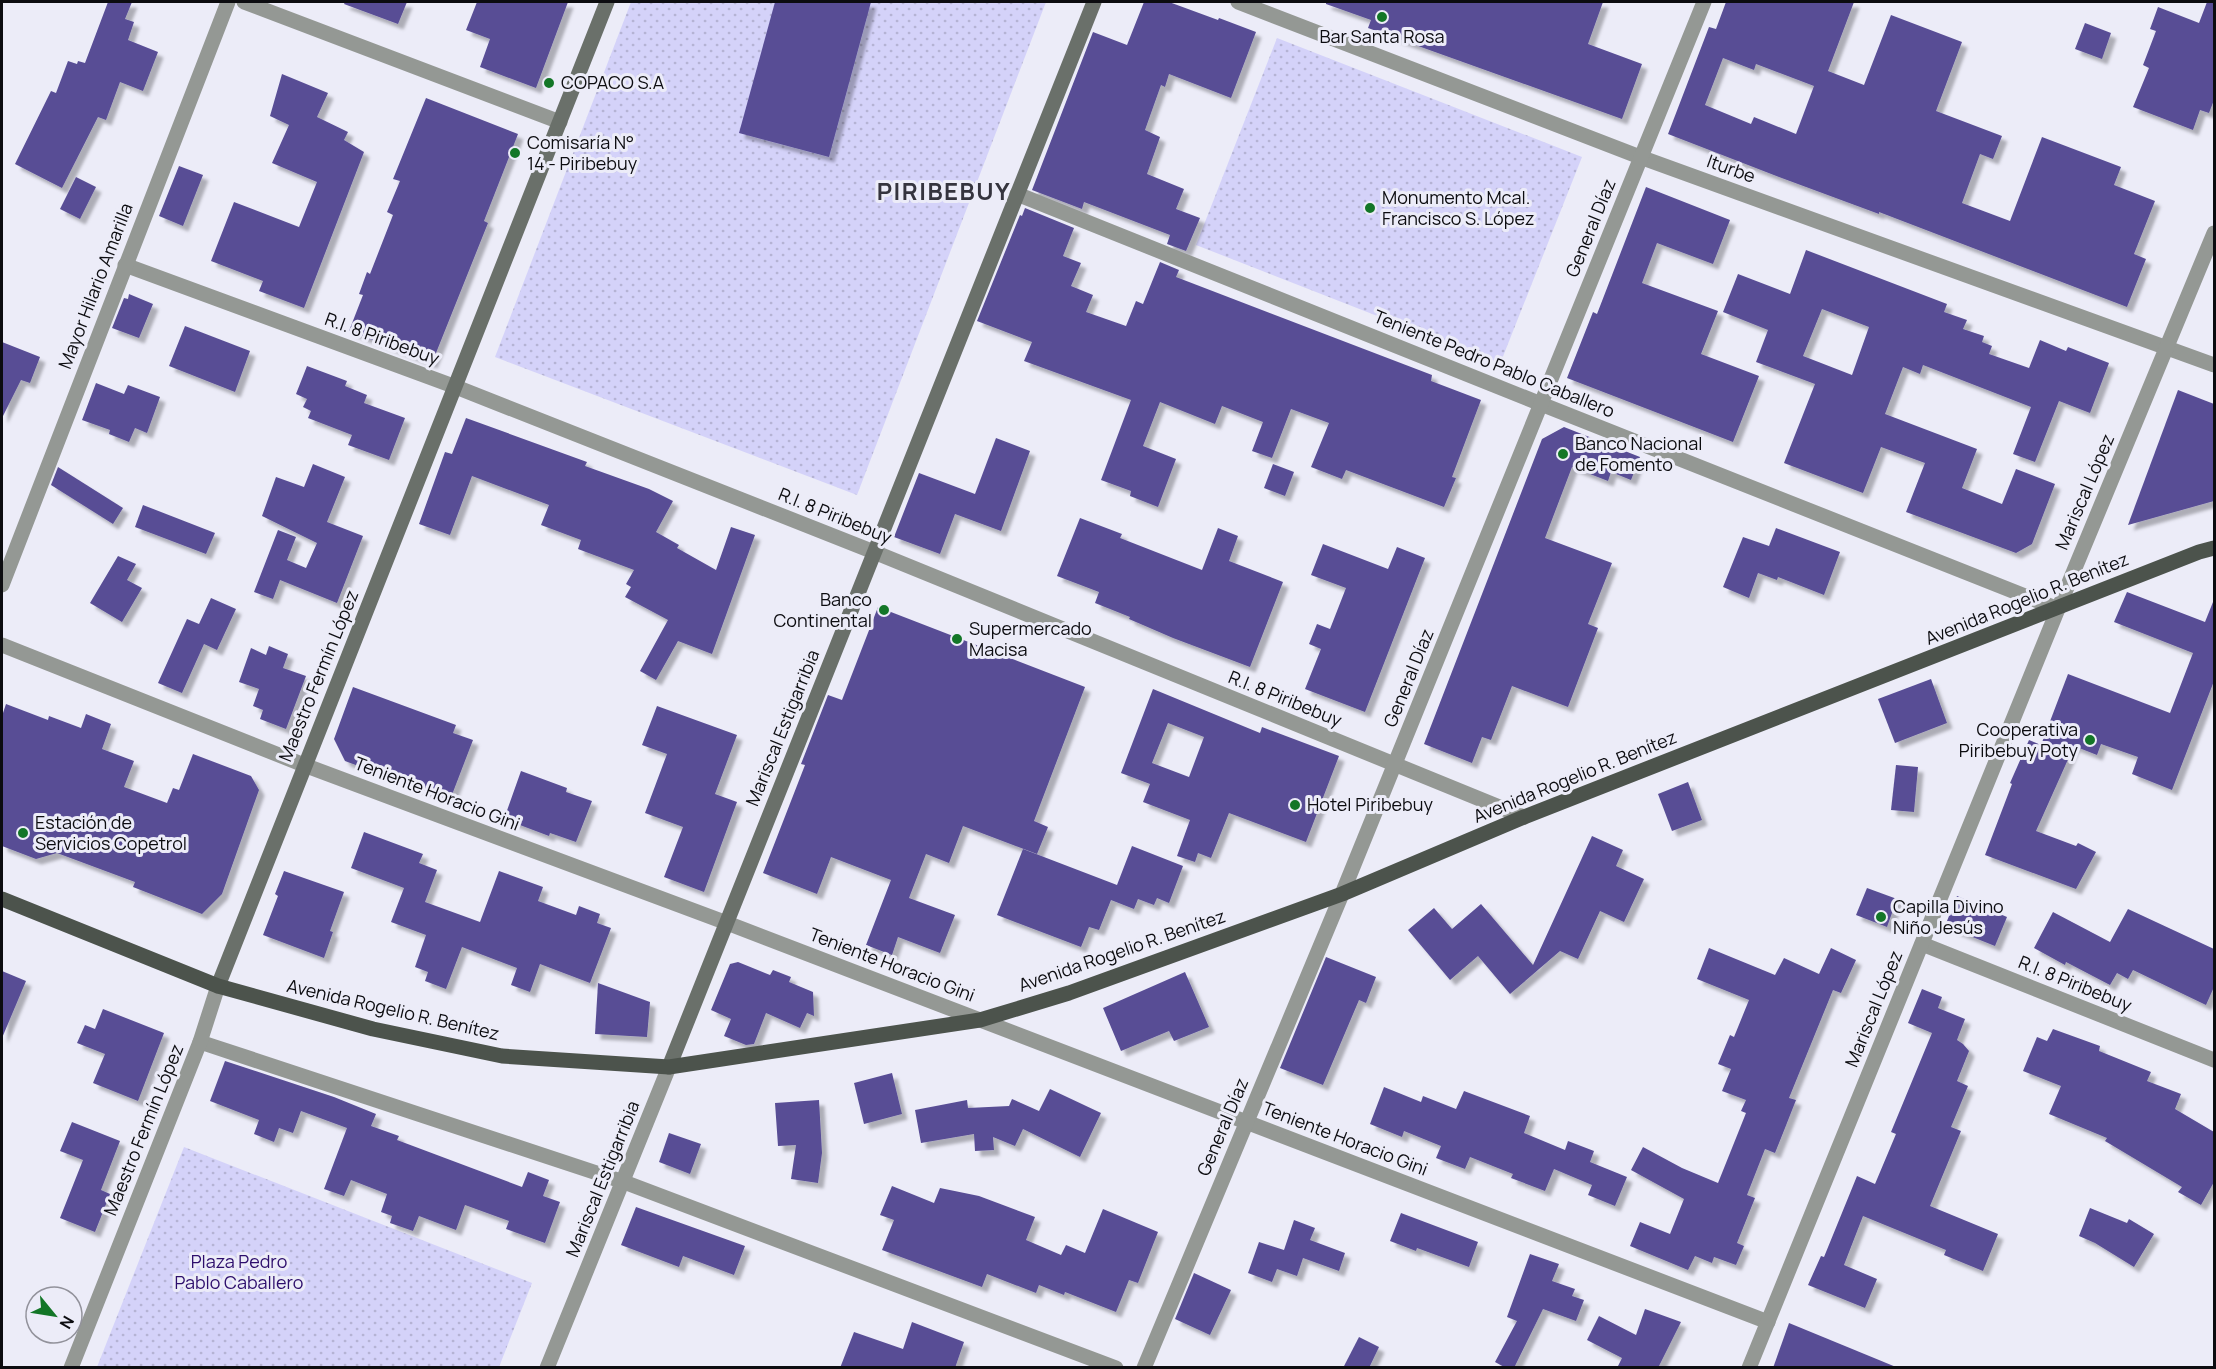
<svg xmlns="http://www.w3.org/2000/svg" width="2216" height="1369" viewBox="0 0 2216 1369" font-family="Manrope,sans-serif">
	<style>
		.park { fill: url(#park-dots) }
		.building { fill: #584d95; fill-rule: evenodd; filter: url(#shadow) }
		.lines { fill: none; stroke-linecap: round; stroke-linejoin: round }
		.street { stroke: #949894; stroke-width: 15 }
		.secondary { stroke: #6a706a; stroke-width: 15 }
		.primary { stroke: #4c534c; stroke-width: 15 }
		.poi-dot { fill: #137627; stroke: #ececf8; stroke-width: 2 }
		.labels { text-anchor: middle; stroke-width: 6; stroke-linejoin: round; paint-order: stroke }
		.poi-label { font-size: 18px; fill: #0c0c10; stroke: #ececf8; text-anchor: start }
		.street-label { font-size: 18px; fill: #0c0c10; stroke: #ececf8 }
		.park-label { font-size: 18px; fill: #2d0e6c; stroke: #ececf8 }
		.district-label { font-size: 24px; font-weight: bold; letter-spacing: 1.5px; fill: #35343e; stroke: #ececf8 }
	</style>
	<defs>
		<pattern id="park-dots" width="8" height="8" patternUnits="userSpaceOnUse" patternTransform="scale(1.5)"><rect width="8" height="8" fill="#d4d2f9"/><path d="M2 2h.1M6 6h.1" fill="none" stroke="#b5b3d4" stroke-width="1.8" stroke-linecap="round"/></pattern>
		<filter id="shadow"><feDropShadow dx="5.5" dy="5.5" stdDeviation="1.5" flood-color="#0004"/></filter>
	</defs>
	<rect width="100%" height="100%" fill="#ececf8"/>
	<!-- park -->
	<g class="park">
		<polygon points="631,2 1046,2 857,495 495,357"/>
		<polygon points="1277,38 1582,157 1500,364 1196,245"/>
		<polygon points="184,1147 532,1283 499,1367 97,1367"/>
	</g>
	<!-- building -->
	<g class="building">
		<polygon points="108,2 132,2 125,19 134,22 128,40 158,52 143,91 120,82 106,120 98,117 62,188 15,164 51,91 56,93 68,61 77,64 78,61 85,63"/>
		<polygon points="345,2 407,2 398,24 344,4"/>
		<polygon points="477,2 568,2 536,88 480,67 490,39 466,30"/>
		<polygon points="775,2 871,2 829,157 739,133"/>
		<polygon points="1144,2 1169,2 1218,20 1219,18 1256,32 1231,98 1169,74 1165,87 1161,85 1145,130 1160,137 1147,174 1184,189 1176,209 1200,218 1186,251 1167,244 1170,235 1084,202 1082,209 1032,190 1093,32 1127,45"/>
		<polygon points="1326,2 1603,2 1588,44 1642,64 1622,119 1368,28 1371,20 1326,4"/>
		<path d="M1726,2H1854L1828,71L1864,85L1891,15L1962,42L1936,111L2002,136L1993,159L1980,154L1962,203L2010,221L2042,137L2121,167L2114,185L2155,201L2134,254L2146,259L2127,307L1879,212V214L1779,177L1668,134L1709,27L1716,29ZM1723,58L1754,70L1756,64L1814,86L1796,134L1754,117L1751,124L1705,105Z"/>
		<polygon points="2207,2 2214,2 2214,100 2209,113 2200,110 2193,130 2133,107 2149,68 2143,65 2156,31 2150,29 2158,7 2199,23"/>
		<polygon points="2085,23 2111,33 2102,59 2075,49"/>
		<polygon points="282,74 328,93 317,117 348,132 344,140 364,152 304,308 259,291 263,281 211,261 234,202 299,227 317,182 272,163 289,125 270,116"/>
		<polygon points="426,98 518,134 484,221 488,223 432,363 349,331 363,295 359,294 367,272 370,274 393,215 387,212 400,181 393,179"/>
		<polygon points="179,166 203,175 183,226 159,216"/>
		<polygon points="76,177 96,187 80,219 60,209"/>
		<polygon points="1646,187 1730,220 1713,264 1657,243 1642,283 1718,311 1701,354 1759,376 1733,442 1567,378 1593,312 1597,314"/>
		<polygon points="1025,208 1074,228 1063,256 1081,263 1071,286 1093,295 1086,312 1126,326 1136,301 1143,304 1160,262 1179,270 1176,277 1432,375 1431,381 1481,400 1452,477 1456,478 1444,507 1346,470 1342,479 1311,467 1329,423 1291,409 1272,458 1252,451 1263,422 1222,406 1215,424 1160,402 1143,446 1176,459 1158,507 1130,496 1131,491 1101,480 1131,400 1024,361 1032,342 977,321 1020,215 1022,216"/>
		<path d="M1806,250L1947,304L1944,312L1967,320L1963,329L1984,336L1982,342L1992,346L1989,354L2029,368L2040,340L2066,351L2068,347L2109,363L2090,413L2059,401L2035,462L2013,454L2031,407L1923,365L1920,374L1903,367L1885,414L1977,449L1962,488L2002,504L2016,469L2055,484L2032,544L2016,553L1906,512L1925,463L1881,447L1863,493L1784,463L1815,384L1756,362L1768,330L1723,312L1738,274L1790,294ZM1822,309L1869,327L1852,375L1803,356Z"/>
		<polygon points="129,294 153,304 139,338 112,328 124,298 128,299"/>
		<polygon points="185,326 250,351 235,392 169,366"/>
		<polygon points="2,342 40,357 30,383 21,380 2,418"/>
		<polygon points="307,366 347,381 345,386 367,395 364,403 405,418 389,460 348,445 352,435 308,418 311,411 303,407 307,399 296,394"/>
		<polygon points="96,383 124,394 128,385 160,397 147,433 135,428 129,442 109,434 110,430 82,420"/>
		<polygon points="2178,390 2214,404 2214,501 2128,525"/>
		<polygon points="466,418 587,462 585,466 649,489 673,501 656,532 679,545 677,548 716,570 731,527 755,535 712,654 678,641 656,680 640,671 668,620 625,597 631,587 626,584 634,570 578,549 581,540 541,525 549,505 472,476 450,535 419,524 445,452 452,454"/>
		<polygon points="1564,427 1640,457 1631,480 1611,472 1608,481 1572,467 1545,538 1612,563 1588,624 1598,628 1568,707 1512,686 1491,740 1482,737 1472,763 1424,744 1542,439"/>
		<polygon points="996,438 1030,451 1001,531 955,514 940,554 894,537 919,473 975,494"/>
		<polygon points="313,464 345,477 327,522 363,536 337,603 280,580 273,599 254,592 278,530 296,537 287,560 306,568 317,543 262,516 276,477 304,487"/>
		<polygon points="1273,464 1294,472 1285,496 1264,488"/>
		<polygon points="58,467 123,508 113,524 51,485"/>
		<polygon points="143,505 215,533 206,554 135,527"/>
		<polygon points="1080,518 1122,534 1120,538 1202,570 1218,528 1238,536 1229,561 1283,582 1250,667 1173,638 1129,619 1130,617 1095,603 1099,592 1057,576"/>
		<polygon points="1776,528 1840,552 1824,595 1778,577 1777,580 1758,573 1749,598 1723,587 1743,537 1769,546"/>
		<polygon points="1323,544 1388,569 1397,547 1425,558 1365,712 1305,689 1321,649 1309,644 1317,624 1330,629 1346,588 1311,575"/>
		<polygon points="118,556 136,564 127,580 142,588 122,622 90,603"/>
		<polygon points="2127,592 2205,622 2213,602 2214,602 2214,681 2172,790 2132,774 2138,757 2101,744 2097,755 2074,746 2036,831 2076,846 2078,843 2096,852 2076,889 1985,855 2012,784 2010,783 2029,740 2041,745 2068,674 2170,713 2193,653 2114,622"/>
		<polygon points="211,598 236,609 217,650 204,644 182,693 158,683 187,619 199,624"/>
		<polygon points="878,607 1085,687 1034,821 1048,827 1037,854 963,826 949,863 926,854 909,898 955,915 940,953 898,937 892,955 866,945 891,880 831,857 817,894 763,873 805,765 801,764 828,695 842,700"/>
		<polygon points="269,646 288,654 283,668 306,676 286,729 260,719 263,710 253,706 259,689 239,682 251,648 266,655"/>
		<polygon points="1931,679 1947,723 1895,743 1878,699"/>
		<polygon points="353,687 456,725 453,733 473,740 450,800 345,761 334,739"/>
		<path d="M1153,689L1260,733L1262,727L1339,756L1306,842L1229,813L1211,858L1198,853L1195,862L1177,856L1190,820L1143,802L1150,784L1121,773ZM1168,723L1204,737L1189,777L1152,763Z"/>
		<polygon points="6,704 48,720 49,716 81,728 86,714 111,724 102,749 134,761 124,787 167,803 173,788 179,790 193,754 251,776 259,790 222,894 202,914 133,887 135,882 57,853 36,859 2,846 2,716"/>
		<polygon points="657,706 737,735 715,794 737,802 704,892 664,877 683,827 645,813 667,754 642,745"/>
		<polygon points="1896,765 1918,767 1914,812 1891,810"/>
		<polygon points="521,771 567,788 566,792 592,801 576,842 550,833 549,836 504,819"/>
		<polygon points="1688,782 1702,820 1672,831 1658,794"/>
		<polygon points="364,832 423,854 419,863 437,870 425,902 480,922 499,871 543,887 538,901 576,915 579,906 600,914 597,923 611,928 590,983 540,964 530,992 511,985 517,968 462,947 446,989 425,981 428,972 415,967 426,935 391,922 404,888 351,868"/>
		<polygon points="1592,836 1623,850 1616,866 1644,879 1624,922 1600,911 1578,959 1560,951 1510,994 1478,956 1450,980 1408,930 1434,908 1452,929 1481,904 1533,965"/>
		<polygon points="1132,846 1183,866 1169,903 1157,898 1154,905 1138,899 1134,909 1111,900 1099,930 1089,927 1081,947 997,915 1023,849 1117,885"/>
		<polygon points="284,871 344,892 330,931 333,932 324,958 263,935 278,896 275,894"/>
		<polygon points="1867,888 1897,899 1887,927 1856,915"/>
		<polygon points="1957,896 2007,917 1995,946 1945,926"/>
		<polygon points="2128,909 2214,949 2214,987 2206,1005 2133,970 2128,979 2117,973 2110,985 2066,962 2065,965 2034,948 2053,912 2110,942"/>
		<polygon points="1709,948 1775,975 1784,958 1819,974 1831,948 1856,960 1841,993 1833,990 1789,1098 1796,1100 1785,1128 1775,1153 1765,1149 1747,1195 1755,1198 1737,1243 1744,1246 1736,1265 1714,1257 1712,1263 1695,1256 1688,1270 1630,1246 1640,1222 1670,1234 1684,1199 1631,1170 1643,1147 1682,1168 1718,1183 1746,1113 1741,1111 1746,1100 1722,1091 1731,1069 1718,1064 1730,1035 1734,1037 1749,1000 1697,979"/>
		<polygon points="1326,957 1376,977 1366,1003 1359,1000 1323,1085 1280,1068"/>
		<polygon points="738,962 770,975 773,970 791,977 789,982 813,992 814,1016 807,1013 800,1028 766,1013 754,1044 746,1045 724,1036 731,1019 711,1010 730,964"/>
		<polygon points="2,971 26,981 2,1038"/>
		<polygon points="1185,972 1209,1027 1174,1041 1169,1031 1121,1051 1103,1008"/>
		<polygon points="598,983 650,1002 647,1037 595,1034"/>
		<polygon points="1922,989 1942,997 1938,1008 1965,1019 1957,1040 1963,1044 1969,1051 1957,1081 1968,1086 1951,1127 1961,1131 1930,1206 1998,1234 1983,1271 1944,1255 1946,1250 1863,1216 1844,1265 1877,1279 1865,1308 1808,1285 1821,1256 1824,1257 1857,1176 1875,1184 1896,1134 1891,1132 1932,1033 1908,1023"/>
		<polygon points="103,1009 164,1033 138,1101 93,1083 105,1054 77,1043 85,1025 95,1029"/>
		<polygon points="2053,1029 2100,1046 2099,1051 2151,1072 2147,1081 2181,1094 2175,1109 2214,1132 2214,1182 2201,1205 2178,1192 2182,1187 2105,1141 2107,1138 2049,1114 2061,1086 2023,1071 2037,1037 2047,1041"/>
		<polygon points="225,1061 334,1097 376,1114 371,1126 399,1136 397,1140 522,1187 528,1172 549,1180 543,1196 560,1202 545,1243 506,1229 509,1221 465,1205 456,1230 419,1216 413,1231 390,1223 392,1216 381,1212 387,1194 351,1180 344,1196 324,1189 347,1128 301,1111 293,1133 279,1128 274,1142 254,1134 259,1120 210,1101"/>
		<polygon points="892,1073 902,1114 864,1124 854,1083"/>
		<polygon points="1384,1087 1421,1102 1423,1096 1456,1109 1464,1091 1530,1116 1524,1133 1565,1150 1568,1141 1594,1151 1590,1162 1627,1177 1615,1206 1588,1195 1592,1185 1554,1169 1545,1191 1511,1178 1513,1174 1470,1157 1465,1169 1436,1158 1441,1146 1404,1131 1402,1137 1370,1124"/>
		<polygon points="1050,1089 1101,1113 1080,1157 1023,1129 1015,1146 993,1137 994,1150 975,1151 974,1134 921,1143 915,1110 967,1100 968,1108 1009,1106 1012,1099 1039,1111"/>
		<polygon points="819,1100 822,1153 818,1183 791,1179 796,1145 778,1146 775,1103"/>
		<polygon points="72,1122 120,1141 101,1190 110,1194 95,1232 60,1218 83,1160 60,1151"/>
		<polygon points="669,1133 701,1144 690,1174 659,1162"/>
		<polygon points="892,1186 934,1203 940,1188 979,1196 1035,1217 1026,1240 1061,1255 1066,1245 1085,1253 1103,1209 1158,1232 1138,1283 1129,1280 1116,1312 1065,1292 1064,1295 1039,1285 1036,1293 987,1274 982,1287 882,1250 894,1220 880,1215"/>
		<polygon points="636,1207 745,1246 734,1275 683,1256 679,1267 621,1245"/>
		<polygon points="2090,1208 2127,1223 2129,1219 2154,1234 2134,1267 2095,1243 2079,1236"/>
		<polygon points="1401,1213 1478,1242 1469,1267 1417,1248 1416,1251 1390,1241"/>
		<polygon points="1294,1220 1315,1228 1310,1240 1345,1253 1339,1271 1303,1258 1297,1276 1277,1269 1272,1282 1248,1273 1259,1242 1284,1250"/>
		<polygon points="1530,1254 1559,1264 1552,1281 1575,1289 1572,1296 1584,1300 1576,1321 1543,1309 1514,1368 1506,1368 1495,1362 1517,1321 1507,1317"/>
		<polygon points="1194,1273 1231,1290 1210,1335 1175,1319"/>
		<polygon points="1645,1309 1681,1322 1658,1368 1617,1368 1622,1358 1587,1340 1599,1316 1636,1335"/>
		<polygon points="912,1322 964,1342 955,1368 840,1368 854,1332 903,1349"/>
		<polygon points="1789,1323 1896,1367 1895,1368 1773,1368"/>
		<polygon points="1359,1337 1379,1347 1369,1368 1343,1368"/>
	</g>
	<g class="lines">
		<!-- street -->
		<g class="street">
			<polyline points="244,2 560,122"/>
			<polyline points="1238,2 1640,157 2214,365"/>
			<polyline points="1017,194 1541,404 2058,609"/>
			<polyline points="125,265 456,387 874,552 1524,817"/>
			<polyline points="2,585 228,2"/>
			<polyline points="2,645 304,765 727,923 1768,1322"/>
			<polyline points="1922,944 2214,1060"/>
			<polyline points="200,1042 624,1182 1116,1368"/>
			<polyline points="71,1368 200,1042 218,986"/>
			<polyline points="547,1368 669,1067"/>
			<polyline points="1144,1368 1342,894 1704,2"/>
			<polyline points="1749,1368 2058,609 2214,233"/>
		</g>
		<!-- secondary -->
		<g class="secondary">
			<polyline points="218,986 607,2"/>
			<polyline points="669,1067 1094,2"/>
		</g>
		<!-- primary -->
		<polyline class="primary" points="2,899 218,986 373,1029 502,1056 669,1067 980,1020 1069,993 1342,894 1524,817 2199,552 2214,548"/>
	</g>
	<!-- markers -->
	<g class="poi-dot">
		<circle cx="1382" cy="17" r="6"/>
		<circle cx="549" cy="83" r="6"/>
		<circle cx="515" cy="153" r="6"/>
		<circle cx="1370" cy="208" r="6"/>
		<circle cx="1563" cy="454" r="6"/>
		<circle cx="884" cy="610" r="6"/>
		<circle cx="957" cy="639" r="6"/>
		<circle cx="2090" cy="740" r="6"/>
		<circle cx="1295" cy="805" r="6"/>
		<circle cx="23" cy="833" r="6"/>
		<circle cx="1881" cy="917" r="6"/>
	</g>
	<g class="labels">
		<!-- poi labels -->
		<g class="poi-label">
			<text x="1382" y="43" text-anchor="middle">Bar Santa Rosa</text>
			<text x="561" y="89">COPACO S.A</text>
			<text x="527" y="149">Comisaría N°<tspan x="527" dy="21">14 - Piribebuy</tspan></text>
			<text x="1382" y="204">Monumento Mcal.<tspan x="1382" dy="21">Francisco S. López</tspan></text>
			<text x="1575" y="450">Banco Nacional<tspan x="1575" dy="21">de Fomento</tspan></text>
			<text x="872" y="606" text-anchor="end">Banco<tspan x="872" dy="21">Continental</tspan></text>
			<text x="969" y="635">Supermercado<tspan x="969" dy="21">Macisa</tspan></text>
			<text x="2078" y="736" text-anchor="end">Cooperativa<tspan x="2078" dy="21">Piribebuy Poty</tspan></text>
			<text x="1307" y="811">Hotel Piribebuy</text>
			<text x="35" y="829">Estación de<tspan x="35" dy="21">Servicios Copetrol</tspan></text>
			<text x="1893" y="913">Capilla Divino<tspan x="1893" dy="21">Niño Jesús</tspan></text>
		</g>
		<!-- street labels -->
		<g class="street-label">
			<text transform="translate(1731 169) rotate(20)" y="6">Iturbe</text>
			<text transform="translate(1591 228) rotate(-68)" y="6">General Díaz</text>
			<text transform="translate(96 286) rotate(-69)" y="6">Mayor Hilario Amarilla</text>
			<text transform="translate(382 339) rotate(20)" y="6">R.I. 8 Piribebuy</text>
			<text transform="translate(1494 364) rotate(22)" y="6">Teniente Pedro Pablo Caballero</text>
			<text transform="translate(2085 492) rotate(-67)" y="6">Mariscal López</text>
			<text transform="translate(835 516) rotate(22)" y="6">R.I. 8 Piribebuy</text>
			<text transform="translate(2027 599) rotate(-22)" y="6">Avenida Rogelio R. Benítez</text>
			<text transform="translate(319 676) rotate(-68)" y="6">Maestro Fermín López</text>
			<text transform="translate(1409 678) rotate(-68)" y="6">General Díaz</text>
			<text transform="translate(1285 699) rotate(22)" y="6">R.I. 8 Piribebuy</text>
			<text transform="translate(783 728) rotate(-68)" y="6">Mariscal Estigarribia</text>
			<text transform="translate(1575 777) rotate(-22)" y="6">Avenida Rogelio R. Benítez</text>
			<text transform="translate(437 794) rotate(21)" y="6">Teniente Horacio Gini</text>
			<text transform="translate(1122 951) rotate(-19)" y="6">Avenida Rogelio R. Benítez</text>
			<text transform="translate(892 965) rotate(21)" y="6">Teniente Horacio Gini</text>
			<text transform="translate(2075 984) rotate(22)" y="6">R.I. 8 Piribebuy</text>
			<text transform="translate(1874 1009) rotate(-68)" y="6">Mariscal López</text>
			<text transform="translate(393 1010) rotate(13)" y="6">Avenida Rogelio R. Benítez</text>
			<text transform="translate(1223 1127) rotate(-67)" y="6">General Díaz</text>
			<text transform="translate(144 1130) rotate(-68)" y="6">Maestro Fermín López</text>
			<text transform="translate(1345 1139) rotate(21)" y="6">Teniente Horacio Gini</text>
			<text transform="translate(603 1179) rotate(-68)" y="6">Mariscal Estigarribia</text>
		</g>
		<!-- park labels -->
		<g class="park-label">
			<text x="239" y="1268">Plaza Pedro<tspan x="239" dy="21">Pablo Caballero</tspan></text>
		</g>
		<!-- district labels -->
		<g class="district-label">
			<text x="944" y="200">PIRIBEBUY</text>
		</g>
	</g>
	<!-- border -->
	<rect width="2216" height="1369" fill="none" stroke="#0c0c10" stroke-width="6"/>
	<!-- north arrow -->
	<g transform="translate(54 1315) rotate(120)"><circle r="28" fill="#ececf8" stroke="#92929b" stroke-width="1.5"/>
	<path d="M0-4.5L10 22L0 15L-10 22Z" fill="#137627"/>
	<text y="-9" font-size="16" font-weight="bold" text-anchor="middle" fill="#0c0c10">N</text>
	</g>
</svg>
